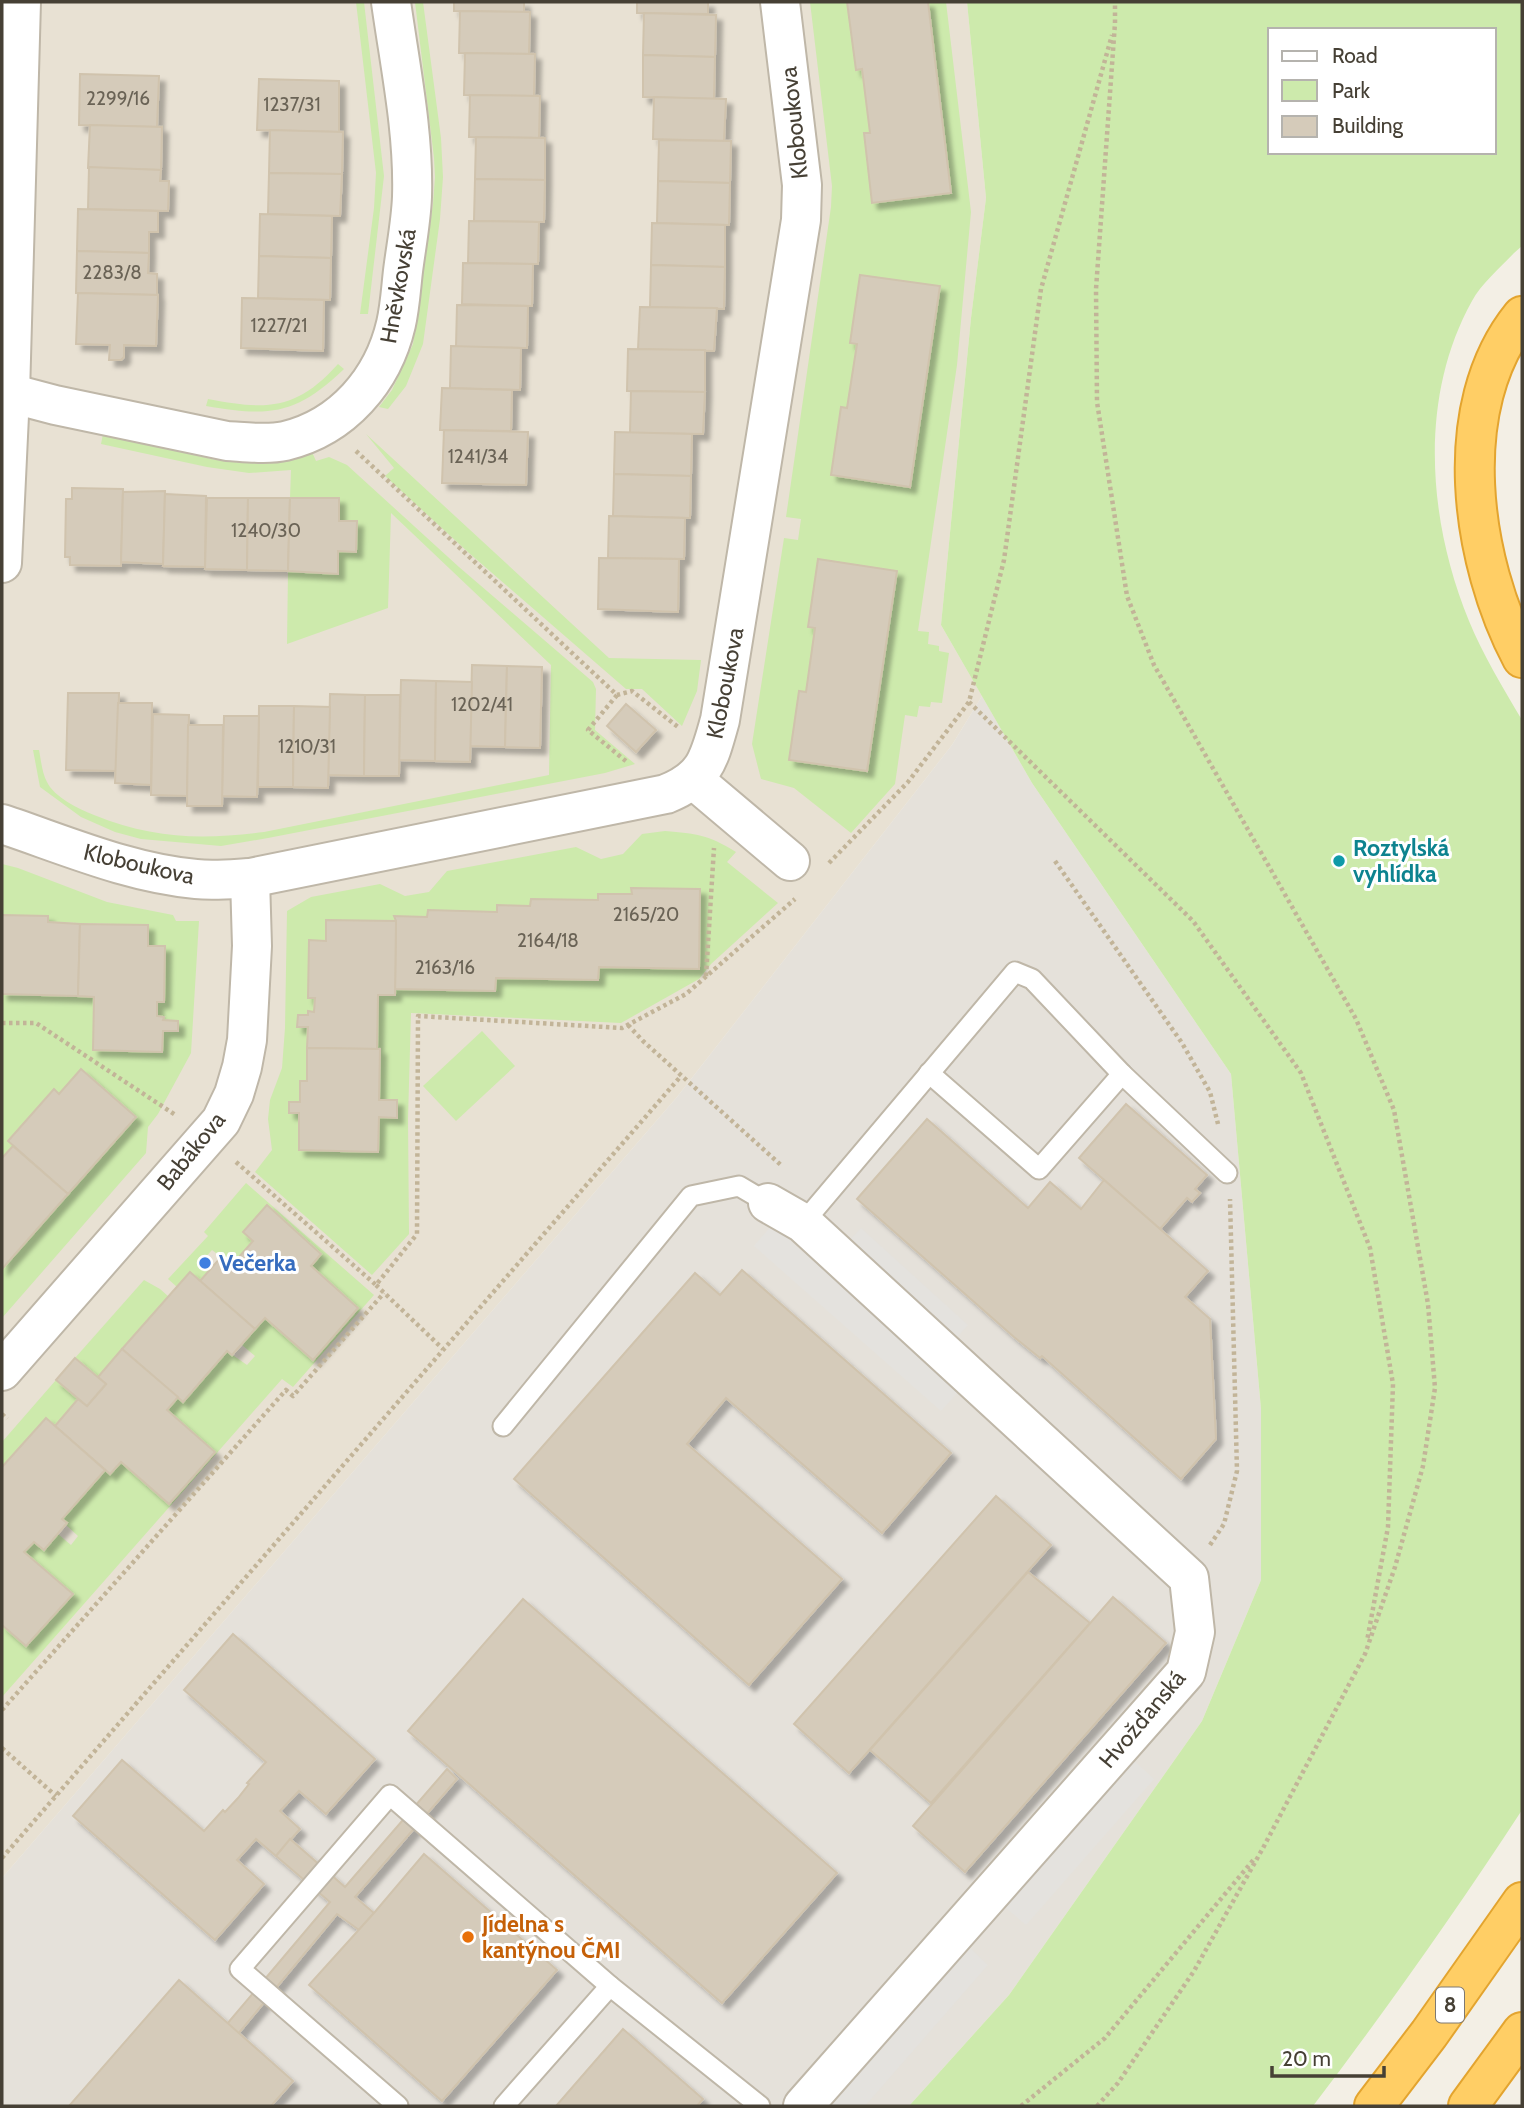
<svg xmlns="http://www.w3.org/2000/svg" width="1524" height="2108" viewBox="0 0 1524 2108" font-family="Cabin,sans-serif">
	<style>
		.residential { fill: #e8e1d3 }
		.industrial { fill: #e5e1da }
		.green { fill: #cdeaac; fill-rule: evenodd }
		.parking { fill: #e4e2de }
		.building { fill: #d5cbba; stroke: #d0c3ad; stroke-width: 2; filter: url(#shadow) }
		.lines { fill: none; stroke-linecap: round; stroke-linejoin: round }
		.lane-casing { stroke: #bfb7a8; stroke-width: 23 }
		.street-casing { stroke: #bfb7a8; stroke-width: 42 }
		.highway-casing { stroke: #e3a42f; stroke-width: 42 }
		.path { stroke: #c2b498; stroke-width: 4.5; stroke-dasharray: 3.5 3.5; stroke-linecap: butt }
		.lane { stroke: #fff; stroke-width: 19 }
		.street { stroke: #fff; stroke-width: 38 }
		.highway { stroke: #ffce65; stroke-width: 38 }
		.culture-dot { fill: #0f9aa8; stroke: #fff; stroke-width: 2.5 }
		.shop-dot { fill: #3f7fe0; stroke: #fff; stroke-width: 2.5 }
		.food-dot { fill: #e8710a; stroke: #fff; stroke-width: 2.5 }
		.labels { text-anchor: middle; stroke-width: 6; stroke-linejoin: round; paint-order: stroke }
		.number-label { font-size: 19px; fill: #6a6356 }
		.shield { fill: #fff; stroke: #7e7972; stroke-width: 2 }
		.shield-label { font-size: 21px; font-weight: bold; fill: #464035 }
		.street-label { font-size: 23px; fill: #464035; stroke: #fff }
		.culture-label { font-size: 23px; font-weight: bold; fill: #0d838f; stroke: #fff; text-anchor: start }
		.shop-label { font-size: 23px; font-weight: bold; fill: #366cbe; stroke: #fff; text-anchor: start }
		.food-label { font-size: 23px; font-weight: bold; fill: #c56008; stroke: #fff; text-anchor: start }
	</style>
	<defs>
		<filter id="shadow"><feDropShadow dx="6" dy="6" stdDeviation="2" flood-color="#0004"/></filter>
	</defs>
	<rect width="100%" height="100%" fill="#f3efe5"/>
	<!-- residential -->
	<polygon class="residential" points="2,2 967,2 986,198 971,318 941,625 982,696 952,745 677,1097 2,1878"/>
	<!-- industrial -->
	<polygon class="industrial" points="982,696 1032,783 1231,1074 1261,1409 1261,1580 1202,1721 1009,1995 909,2106 2,2106 2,1878 677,1097 952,745"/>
	<!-- green -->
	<g class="green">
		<polygon points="356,2 364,2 384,176 368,314 360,314 374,208 376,173"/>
		<polygon points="415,2 423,2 441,138 443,177 440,219 423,344 406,386 388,409 379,407 392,390 413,344 433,204 435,177 434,158"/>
		<path d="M810,2H847L856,69H862L870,133L864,134L873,203L951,193L928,2H946L971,212L957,365L918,631L929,632L928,644L939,646V651L949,653L942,703L931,702L930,707L919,706L917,717L905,715L895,784L851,833L794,788L761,779L752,744L784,538L798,540L801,519L786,517L831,207L832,186ZM860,275L939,286L910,486L831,475L841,407L847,408L857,344L850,342ZM818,560L897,571L867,771L789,760L799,692H806L815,628L808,627Z"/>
		<path d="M967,2H1522V246L1514,253C1501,267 1481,284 1472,301C1418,398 1428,521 1469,621C1483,655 1503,688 1522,720V1810C1456,1911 1386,2010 1313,2106H909L1009,1995L1202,1721L1261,1580V1409L1231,1074L1032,783L941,625L971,318L986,198ZM1270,30H1494V152H1270Z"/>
		<path d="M338,364L344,369C296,415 270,417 206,406L208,399C266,410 296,411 338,364Z"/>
		<path d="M103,434L216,460L275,462L312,452L316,461L329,457L347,465L459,567L593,682L596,689L595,730L635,764L605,773L268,838L221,846L141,839L115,832L81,817L40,787L33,750H39C41,760 42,773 47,782C54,797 79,809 94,815C154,839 201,840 264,832L549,775L551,665L391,513L388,608L287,644L288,571L338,574V551L356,552L357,521H339L290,498L291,470L249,473L207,467L101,444Z"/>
		<polygon points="366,434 609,658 701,660 697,691 682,726 642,689 626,689 469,553 385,476 394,468"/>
		<path d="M665,831C697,834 707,834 736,852L727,862L778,903L711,964L699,979L621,1023L411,1013L408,1119L409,1234L372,1275L255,1172L272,1150L268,1119L270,1100L282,1068L285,1028L287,911L311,897L380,884L405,896L429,892L447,871L576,847L601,859L623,854L642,834ZM632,888L700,889L699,968L599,967L598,980L496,978L494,991L395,989V995H378L377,1049H380L379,1100H397V1118L379,1117L378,1152L299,1150V1113L289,1112V1102H300V1081H307L308,1027H297V1016L308,1015V1011L314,1012L315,998H308L309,940L326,941V920L396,921L427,917L428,910L497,912L498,905L530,906L531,899L598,900V894H632Z"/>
		<polygon points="2,864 18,868 107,902 173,915 176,921 199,921 191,1053 158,1114 148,1127 146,1153 2,1318 2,1269 135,1116 81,1069 59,1094 54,1090 8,1141 13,1146 2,1158 2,994 94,997 93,1050 162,1052 163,1031 177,1031 178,1021 163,1020 163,1017 157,1016 157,1002 164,1002 165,946 148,946 148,925 48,922 48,916 2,915"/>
		<polygon points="482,1031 515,1066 456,1121 423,1086"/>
		<polygon points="246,1183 374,1295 293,1387 282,1379 2,1697 2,1625 26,1646 73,1594 24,1552 34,1542 44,1550 58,1534 71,1545 78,1536 66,1525 67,1523 62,1519 105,1470 110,1474 121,1462 170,1504 214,1452 167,1410 178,1397 183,1401 227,1351 247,1365 255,1356 242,1345 265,1318 313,1360 358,1309 311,1266 321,1253 267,1205 243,1232 253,1241 232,1265 212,1250 204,1259 212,1267 200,1281 190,1272 177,1287 168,1279 208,1236 204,1232"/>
		<polygon points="144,1280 160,1289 169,1297 97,1378 75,1358"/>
		<polygon points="56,1380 78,1399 55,1426 46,1418 2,1467 2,1442"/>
	</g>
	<!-- parking -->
	<g class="parking">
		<polygon points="772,1225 960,1390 941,1411 754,1246"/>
		<polygon points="861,1228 968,1325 953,1342 846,1244"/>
		<polygon points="1133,1760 1154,1779 1026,1925 1005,1907"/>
		<polygon points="970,1948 988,1965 865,2106 831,2106"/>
	</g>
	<!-- building -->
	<g class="building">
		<polygon points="454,2 524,2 524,12 454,11"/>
		<polygon points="637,2 708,2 708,14 637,13"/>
		<polygon points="847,2 928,2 951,193 872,203 864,133 870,133 862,69 856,70"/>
		<polygon points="460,11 530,12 529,54 459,53"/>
		<polygon points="644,13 716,15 715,57 643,55"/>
		<polygon points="465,53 535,54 534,96 464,95"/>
		<polygon points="643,55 715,57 714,99 643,97"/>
		<polygon points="80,74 159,76 157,127 79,125"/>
		<polygon points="259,79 339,81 339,132 257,130"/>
		<polygon points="470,95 540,96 539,138 469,137"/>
		<polygon points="654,97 726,99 724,141 653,139"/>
		<polygon points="90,125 162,127 161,170 88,168"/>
		<polygon points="270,130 343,132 342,174 269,173"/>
		<polygon points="476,137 545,138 545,180 475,179"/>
		<polygon points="659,140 731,141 730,183 658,181"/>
		<polygon points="89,167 161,170 160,181 169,181 168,211 88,209"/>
		<polygon points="269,173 342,174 340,216 268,214"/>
		<polygon points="475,179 545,180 544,222 474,221"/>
		<polygon points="658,181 730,183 729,225 657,223"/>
		<polygon points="78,209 158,211 158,232 149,232 149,253 77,251"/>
		<polygon points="260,214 332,216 331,258 259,256"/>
		<polygon points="469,221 539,222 538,264 468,263"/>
		<polygon points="652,223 725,225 725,267 651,265"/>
		<polygon points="77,251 149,253 148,273 157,274 157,295 76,293"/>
		<polygon points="259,256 331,258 330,300 258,298"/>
		<polygon points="463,263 533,264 532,306 462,304"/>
		<polygon points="651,265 725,267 724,309 650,307"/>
		<polygon points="860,275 940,286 910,487 831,475 841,407 847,408 857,344 850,343"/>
		<polygon points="78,293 158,295 156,346 124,345 124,357 121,360 109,360 110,345 76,344"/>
		<polygon points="242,298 324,300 323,351 241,348"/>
		<polygon points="457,305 528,306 527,348 456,347"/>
		<polygon points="640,307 717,308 714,351 638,349"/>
		<polygon points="451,346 521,348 520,390 450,388"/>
		<polygon points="628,349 705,350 705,392 627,391"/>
		<polygon points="442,388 512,390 511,431 440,430"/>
		<polygon points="631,391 705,392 703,434 630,433"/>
		<polygon points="444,430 528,432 526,485 442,483"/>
		<polygon points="615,432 692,434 691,476 614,474"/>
		<polygon points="614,474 691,476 690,518 613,516"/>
		<polygon points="72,488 123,489 121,566 70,565 70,557 65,557 66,499 72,499"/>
		<polygon points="165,491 163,564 121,562 123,492"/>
		<polygon points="165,494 206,496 205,567 163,566"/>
		<polygon points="207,498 248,498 247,570 205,569"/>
		<polygon points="248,498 290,498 288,571 247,570"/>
		<polygon points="290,498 339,498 339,521 357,521 356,552 338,551 338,574 288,571"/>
		<polygon points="609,516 685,518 684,559 608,558"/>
		<polygon points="599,558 679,559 678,612 598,609"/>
		<polygon points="818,559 897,571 867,771 789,760 799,691 806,692 815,628 808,627"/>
		<polygon points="472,665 507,666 505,747 470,746"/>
		<polygon points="507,666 542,667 540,748 505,747"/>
		<polygon points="401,680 436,681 435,761 399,760"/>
		<polygon points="436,681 472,682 470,762 435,761"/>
		<polygon points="68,693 119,693 117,771 66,770"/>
		<polygon points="330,694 365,695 364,776 328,775"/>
		<polygon points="365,695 400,695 399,776 364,776"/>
		<polygon points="118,703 152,703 151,785 115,783"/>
		<polygon points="626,704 656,730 636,752 607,726"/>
		<polygon points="259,706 294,706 293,787 258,787"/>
		<polygon points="294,706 330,707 328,788 293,787"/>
		<polygon points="153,714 189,715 187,796 151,795"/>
		<polygon points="224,716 259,716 257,797 222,796"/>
		<polygon points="188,725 223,725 222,806 187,806"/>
		<polygon points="631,888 700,889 699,969 599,967 598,980 496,978 495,991 395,989 396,921 394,916 427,917 428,910 497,912 497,905 530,906 531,899 598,900 598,894 632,894"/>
		<polygon points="2,915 48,916 48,922 80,924 78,996 2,994"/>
		<polygon points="326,920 396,921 395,995 378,995 377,1049 307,1048 308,1027 297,1027 298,1015 308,1015 308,1011 314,1012 315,998 308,998 309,940 326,941"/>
		<polygon points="80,924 148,925 148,946 165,946 164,1002 157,1002 157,1016 164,1017 163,1020 178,1021 178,1031 163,1031 162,1052 93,1050 94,997 78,996"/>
		<polygon points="307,1048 380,1049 379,1100 397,1100 397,1118 379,1117 378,1152 299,1150 299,1113 289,1113 289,1102 300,1102 300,1081 307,1081"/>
		<polygon points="81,1069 136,1117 68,1194 8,1141 54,1089 59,1094"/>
		<polygon points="1126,1104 1207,1175 1195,1189 1200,1193 1192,1202 1187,1198 1160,1229 1079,1158"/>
		<polygon points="927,1119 1028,1208 1050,1182 1081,1209 1104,1180 1208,1271 1185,1297 1210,1319 1216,1439 1181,1479 1042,1356 1040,1358 1014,1337 857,1199"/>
		<polygon points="13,1146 68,1194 2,1269 2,1158"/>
		<polygon points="267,1205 321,1254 311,1266 358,1308 313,1360 265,1318 255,1329 200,1281 222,1256 232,1265 253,1241 243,1232"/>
		<polygon points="742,1270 951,1453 882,1533 726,1398 687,1444 842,1579 749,1685 514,1479 695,1273 720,1295"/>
		<polygon points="190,1272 255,1329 232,1355 227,1351 183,1402 122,1349"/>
		<polygon points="122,1349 178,1397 167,1410 215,1452 169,1504 121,1462 110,1474 55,1426 78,1399 87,1406 106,1384 98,1377"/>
		<polygon points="75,1358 106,1384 87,1406 56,1380"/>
		<polygon points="46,1418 105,1470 62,1519 67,1523 44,1550 34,1542 24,1552 73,1594 26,1646 2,1625 2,1467"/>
		<polygon points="996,1496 1051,1545 849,1773 794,1724"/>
		<polygon points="1028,1572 1090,1623 931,1803 870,1750"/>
		<polygon points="1113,1597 1166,1643 965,1872 913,1826"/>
		<polygon points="523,1599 837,1873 722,2003 408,1731"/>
		<polygon points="233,1634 375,1759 326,1814 299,1791 280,1811 300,1829 276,1856 256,1839 237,1860 264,1884 215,1940 73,1816 122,1760 204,1831 223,1810 225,1812 238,1798 249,1784 247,1783 266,1762 184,1690"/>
		<polygon points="447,1769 457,1779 355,1897 374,1913 359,1930 337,1914 238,2034 227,2024 330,1902 276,1856 290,1839 345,1887"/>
		<polygon points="424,1854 557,1970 442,2101 309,1985 374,1913"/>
		<polygon points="179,1980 293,2081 271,2106 69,2106"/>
		<polygon points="623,2029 703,2099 697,2106 556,2106"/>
	</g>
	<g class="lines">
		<defs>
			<g id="lane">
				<polyline points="929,1073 1039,1169 1122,1074"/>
				<polyline points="803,1223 1015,972 1032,979 1122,1074 1227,1173"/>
				<polyline points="503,1426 691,1196 739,1186 768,1203"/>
				<polyline points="398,2106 240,1969 390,1795 610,1986"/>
				<polyline points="504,2106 610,1986 760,2106"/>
			</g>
			<g id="street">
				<path d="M2,391L55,405L227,441C245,442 267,445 285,441C343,427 383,380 396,324C400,307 401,288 403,271C406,247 411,222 412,197C414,132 400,66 391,2"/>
				<polyline points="2,563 10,394 21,2"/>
				<polyline points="694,780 790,861"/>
				<path d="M2,824C65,845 129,873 196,879C214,881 232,879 250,878L666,794C706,778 709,759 720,720L801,220L802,185L780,2"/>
				<polyline points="768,1203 803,1223 1189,1578 1195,1632 1186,1672 803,2106"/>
				<polyline points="2,1371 221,1121 234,1094 242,1067 247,1040 252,946 250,878"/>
			</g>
			<g id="highway">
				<path d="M1522,316C1448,407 1471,562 1522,658"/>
				<polyline points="1374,2106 1429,2034 1522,1902"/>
				<polyline points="1468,2106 1522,2032"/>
			</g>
		</defs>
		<!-- lane casing -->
		<use href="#lane" class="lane-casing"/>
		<!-- street casing -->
		<use href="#street" class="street-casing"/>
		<!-- highway casing -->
		<use href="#highway" class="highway-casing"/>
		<!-- path -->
		<g class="path">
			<polyline points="356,451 617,695 632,691 678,727"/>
			<polyline points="617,695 588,730 627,762"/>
			<polyline points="969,702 1193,921 1301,1073 1370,1248 1393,1384 1388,1527 1367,1641"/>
			<polyline points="1055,861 1182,1043 1210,1092 1218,1124"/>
			<polyline points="829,863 908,782 969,702 1004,560 1041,289 1112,35"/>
			<polyline points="706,976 714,848"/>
			<polyline points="2,1023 36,1023 177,1116"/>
			<polyline points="628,1025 643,1041 782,1166"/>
			<polyline points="236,1162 376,1285 417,1234 418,1016 622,1028 686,994 795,899"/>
			<polyline points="376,1285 443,1349"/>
			<polyline points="2,1414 7,1419"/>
			<polyline points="1210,1545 1224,1524 1237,1471 1230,1199"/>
			<polyline points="2,1710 286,1390 293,1396 384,1293"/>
			<polyline points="2,1748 56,1796"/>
			<polyline points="2,1858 681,1076"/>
			<polyline points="1021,2106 1105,2038 1255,1858"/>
			<polyline points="1097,2106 1118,2083 1194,1971 1263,1848 1365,1654 1395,1567 1423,1466 1435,1388 1428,1304 1394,1110 1356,1019 1154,665 1127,596 1097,402 1096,289 1115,23 1115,2"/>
		</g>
		<!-- lane -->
		<use href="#lane" class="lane"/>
		<!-- street -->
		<use href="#street" class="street"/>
		<!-- highway -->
		<use href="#highway" class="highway"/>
	</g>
	<!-- markers -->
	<circle class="culture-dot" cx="1339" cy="861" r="7"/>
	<circle class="shop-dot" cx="205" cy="1263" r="7"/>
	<circle class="food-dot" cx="468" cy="1937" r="7"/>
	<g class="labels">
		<!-- number labels -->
		<g class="number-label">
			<text x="118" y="105">2299/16</text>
			<text x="292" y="111">1237/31</text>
			<text x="112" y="279">2283/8</text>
			<text x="279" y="332">1227/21</text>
			<text x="478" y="463">1241/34</text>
			<text x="266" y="537">1240/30</text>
			<text x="482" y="711">1202/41</text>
			<text x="307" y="753">1210/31</text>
			<text x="646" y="921">2165/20</text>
			<text x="548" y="947">2164/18</text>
			<text x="445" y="974">2163/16</text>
		</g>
		<!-- shield labels -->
		<rect class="shield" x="1436" y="1987.5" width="28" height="35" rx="5"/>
		<g class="shield-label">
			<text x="1450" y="2012">8</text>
		</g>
		<!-- street labels -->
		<g class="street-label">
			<text transform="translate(794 123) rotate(-96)" y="8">Kloboukova</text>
			<text transform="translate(398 286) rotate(-80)" y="8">Hněvkovská</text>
			<text transform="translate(725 683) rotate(-79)" y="8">Kloboukova</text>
			<text transform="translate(139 864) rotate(13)" y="8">Kloboukova</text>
			<text transform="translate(191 1151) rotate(-51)" y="8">Babákova</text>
			<text transform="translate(1142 1719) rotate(-50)" y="8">Hvožďanská</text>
		</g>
		<!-- culture labels -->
		<g class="culture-label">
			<text x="1353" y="856">Roztylská<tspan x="1353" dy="26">vyhlídka</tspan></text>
		</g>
		<!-- shop labels -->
		<g class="shop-label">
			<text x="219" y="1271">Večerka</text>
		</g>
		<!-- food labels -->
		<g class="food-label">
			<text x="482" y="1932">Jídelna s<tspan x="482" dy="26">kantýnou ČMI</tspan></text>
		</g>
	</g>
	<!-- border -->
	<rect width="1524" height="2108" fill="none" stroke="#464035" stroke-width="7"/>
	<!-- legend -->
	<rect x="1268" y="28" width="228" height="126" fill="#ffffff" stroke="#b5b3ae" stroke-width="2"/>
	<rect x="1282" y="51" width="35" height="10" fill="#ffffff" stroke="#b5b3ae" stroke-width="2"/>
	<text x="1332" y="63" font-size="21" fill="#464035">Road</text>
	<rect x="1282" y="80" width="35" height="21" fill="#cdeaac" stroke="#b5b3ae" stroke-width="2"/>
	<text x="1332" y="98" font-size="21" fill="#464035">Park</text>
	<rect x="1282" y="116" width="35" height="21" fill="#d5cbba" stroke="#b5b3ae" stroke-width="2"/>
	<text x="1332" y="133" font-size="21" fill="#464035">Building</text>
	<!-- scale -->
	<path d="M1272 2066v10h112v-10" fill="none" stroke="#464035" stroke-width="3.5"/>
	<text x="1282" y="2066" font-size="21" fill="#464035" stroke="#ffffff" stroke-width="5" paint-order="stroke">20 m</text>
</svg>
